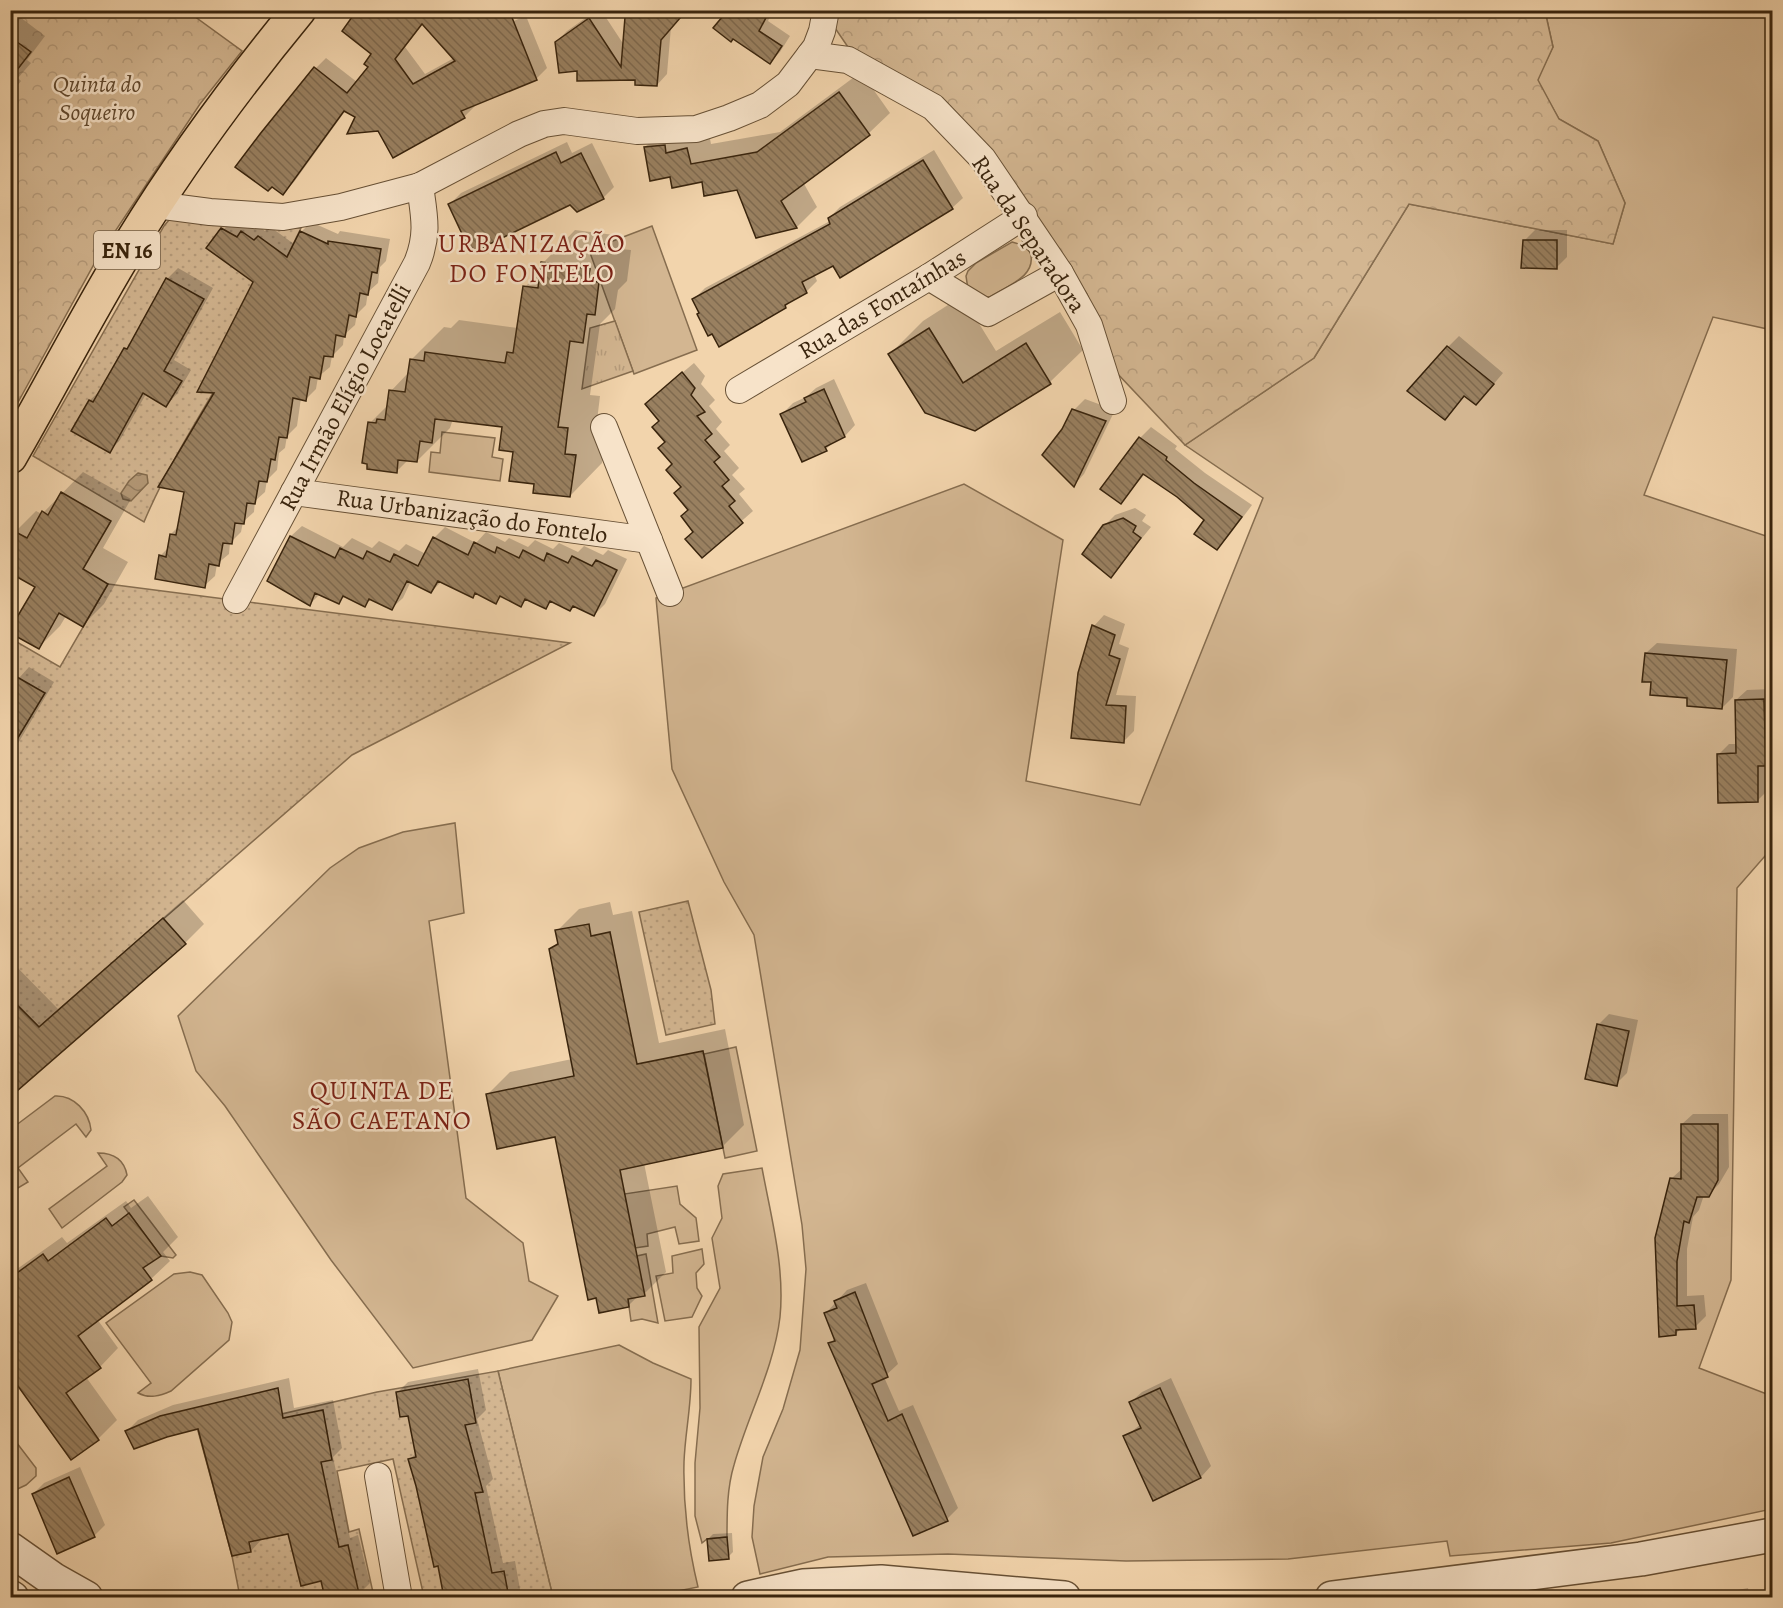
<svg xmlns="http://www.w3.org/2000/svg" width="1783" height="1608" viewBox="0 0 1783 1608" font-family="Alegreya,serif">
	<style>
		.grass { fill: #d3b691; stroke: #866d4f; stroke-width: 1.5 }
		.forest { fill: url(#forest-crowns); stroke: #866d4f; stroke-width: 1.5 }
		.park { fill: url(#park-tufts); stroke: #866d4f; stroke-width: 1.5 }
		.garden { fill: url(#garden-dots); stroke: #866d4f; stroke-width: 1.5 }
		.water { fill: url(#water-waves); stroke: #826a4c; stroke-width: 1.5 }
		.shadow { fill: #0003; fill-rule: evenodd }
		.building { fill: url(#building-back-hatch); stroke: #39240d; stroke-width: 1.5; fill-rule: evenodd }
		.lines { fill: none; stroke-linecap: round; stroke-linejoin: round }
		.minor-casing { stroke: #675035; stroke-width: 28 }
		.tertiary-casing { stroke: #675035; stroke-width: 36 }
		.primary-casing { stroke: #39240d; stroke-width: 36 }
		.minor { stroke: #f7e3c9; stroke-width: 26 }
		.tertiary { stroke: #f7e3c9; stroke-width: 33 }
		.primary { stroke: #f2d4ac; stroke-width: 33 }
		.labels { text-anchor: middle; stroke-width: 5; stroke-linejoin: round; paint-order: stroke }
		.shield { fill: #f7e3c9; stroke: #725d45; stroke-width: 1.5 }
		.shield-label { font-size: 22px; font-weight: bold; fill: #39240d }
		.park-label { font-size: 24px; font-style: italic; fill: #60482e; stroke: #f7e3c9 }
		.street-label { font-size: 24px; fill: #39240d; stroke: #f7e3c9 }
		.neighbourhood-label { font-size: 26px; letter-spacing: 1.5px; fill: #7a1f14; stroke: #f7e3c9 }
	</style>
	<defs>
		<pattern id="forest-crowns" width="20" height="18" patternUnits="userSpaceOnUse" patternTransform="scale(1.5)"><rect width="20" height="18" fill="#d3b691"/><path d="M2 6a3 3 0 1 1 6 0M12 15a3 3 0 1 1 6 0" fill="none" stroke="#b69c7c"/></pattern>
		<pattern id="park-tufts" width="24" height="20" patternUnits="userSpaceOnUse" patternTransform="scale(1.5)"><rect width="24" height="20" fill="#d3b691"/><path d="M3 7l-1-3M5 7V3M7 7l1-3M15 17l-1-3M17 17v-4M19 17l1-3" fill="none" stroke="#b69c7c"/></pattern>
		<pattern id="garden-dots" width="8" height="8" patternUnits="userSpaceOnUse" patternTransform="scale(1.5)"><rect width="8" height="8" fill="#d3b691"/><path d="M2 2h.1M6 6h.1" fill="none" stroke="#b69c7c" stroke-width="1.8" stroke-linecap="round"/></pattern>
		<pattern id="water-waves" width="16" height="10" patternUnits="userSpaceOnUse" patternTransform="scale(1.5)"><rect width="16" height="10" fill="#b39876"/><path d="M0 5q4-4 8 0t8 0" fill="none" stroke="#937c5f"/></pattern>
		<pattern id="building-back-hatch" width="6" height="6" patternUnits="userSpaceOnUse" patternTransform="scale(1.5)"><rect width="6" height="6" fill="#998060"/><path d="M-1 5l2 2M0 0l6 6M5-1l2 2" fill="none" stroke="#7e694e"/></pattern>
	</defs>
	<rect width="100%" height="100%" fill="#f2d4ac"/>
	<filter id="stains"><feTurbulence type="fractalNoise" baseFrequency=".00333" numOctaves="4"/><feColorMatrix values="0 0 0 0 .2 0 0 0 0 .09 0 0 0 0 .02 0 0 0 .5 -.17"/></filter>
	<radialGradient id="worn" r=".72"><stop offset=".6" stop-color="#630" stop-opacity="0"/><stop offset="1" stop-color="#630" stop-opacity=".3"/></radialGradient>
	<!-- grass -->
	<g class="grass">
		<polygon points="1545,11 1772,11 1772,330 1713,317 1644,495 1772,538 1772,848 1737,888 1731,1280 1699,1368 1772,1396 1772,1509 1611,1543 1450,1556 1447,1541 1288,1559 1126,1561 948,1554 828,1557 760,1574 752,1537 754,1506 763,1457 783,1409 800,1350 806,1269 802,1225 754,935 724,882 672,769 656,598 964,484 1063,540 1026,781 1140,805 1263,498 1185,445 1314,358 1409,204 1613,244 1625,203 1598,141 1559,119 1537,80 1553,47"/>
		<polygon points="652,226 697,350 634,374 589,250"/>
		<path d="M1012,242L1022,245L1030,252C1038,276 1007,286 990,297H985L968,289L966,276L968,271L976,263Z"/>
		<polygon points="442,432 495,438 492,457 503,459 500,481 429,472 431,452 440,453"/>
		<polygon points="455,823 464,913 429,921 466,1198 523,1243 529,1281 558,1296 532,1340 413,1368 331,1260 225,1106 196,1071 178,1016 330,868 359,848 403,832"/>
		<polygon points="736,1047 757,1151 725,1158 704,1054"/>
		<path d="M55,1096C74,1095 89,1112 91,1130L86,1137L76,1124L18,1168L28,1182L18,1188L11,1187V1129Z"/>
		<path d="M98,1153C114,1153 124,1159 127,1175L122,1182L62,1228L49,1209L107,1166Z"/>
		<path d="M762,1168C771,1217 785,1267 780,1317C774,1368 748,1415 734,1465C727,1488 727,1513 727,1537L707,1539L702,1543L695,1516V1463L700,1408L699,1327L720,1288L712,1238L722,1218L718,1186L723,1174Z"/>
		<polygon points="677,1186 680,1204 696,1218 699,1241 679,1244 675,1227 647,1234 648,1246 635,1248 624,1194"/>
		<polygon points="134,1200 176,1255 173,1258 161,1256 124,1207"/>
		<polygon points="702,1249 704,1264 696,1273 697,1288 702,1296 692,1317 665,1321 656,1276 673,1273 672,1256"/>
		<polygon points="646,1254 658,1323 642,1319 631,1321 628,1299 637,1256"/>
		<path d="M190,1272L202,1275L228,1313L232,1322L229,1340L171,1391C160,1396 149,1399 138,1393L151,1383L106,1323L174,1274Z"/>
		<path d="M619,1345L653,1363L691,1379C691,1408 685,1434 684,1462C683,1505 688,1546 698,1587L648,1597H553L498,1371Z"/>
		<polygon points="10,1434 36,1468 36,1476 26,1485 11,1492"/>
	</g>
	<!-- forest -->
	<g class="forest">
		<polygon points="836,10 1545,11 1553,47 1538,80 1559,119 1598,141 1625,203 1613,244 1409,204 1314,358 1185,445 1115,371 1087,294 1023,200 850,50 835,28"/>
		<polygon points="11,11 187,11 242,51 200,104 98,257 11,415"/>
	</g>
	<!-- park -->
	<polygon class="park" points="615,321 633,371 582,389 590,328"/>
	<!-- garden -->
	<g class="garden">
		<path d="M175,219L301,228C279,274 255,321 229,366C199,417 167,467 144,522L33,456L164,226L169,220Z"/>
		<polygon points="108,584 570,643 352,755 39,1027 11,998 10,752 13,747 10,745 10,638 60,667"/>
		<polygon points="688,901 711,990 715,1024 666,1035 639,912"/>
		<polygon points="498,1371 553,1597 424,1597 393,1459 337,1471 349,1532 359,1529 374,1597 240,1597 232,1556 198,1431 221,1428 377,1392"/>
	</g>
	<!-- water -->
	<polygon class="water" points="138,473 147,475 148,483 131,501 123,499 121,493 129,481"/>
	<!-- shadow -->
	<g class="shadow">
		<path d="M360,10L501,26L526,16L547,68L536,79L474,104L475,106L464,117L379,129L346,110L294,182L283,193L316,68L326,58L357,82L370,67L373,54ZM423,23L454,58L425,74L405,47Z"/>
		<polygon points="597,10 601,10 624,45 671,27 667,74 657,85 637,78 579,70 556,42 567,31"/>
		<polygon points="730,10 773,10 768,21 790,36 780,52 770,62"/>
		<polygon points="16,14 45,36 27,60 31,63 18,78 21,81 10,95 10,19"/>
		<polygon points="861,72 890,113 869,133 803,182 817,207 797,227 757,236 738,188 671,176 645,147 666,127 708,128 711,144 780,132"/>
		<polygon points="567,142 572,153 592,143 614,187 603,198 570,203 450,204 461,193"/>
		<polygon points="934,150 963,198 952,208 814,274 817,281 806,292 793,299 785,307 701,312 694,299 705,288 830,221 829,218 840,207"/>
		<polygon points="233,218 252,221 265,231 269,226 294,244 301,232 311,222 338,234 340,231 390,239 386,261 380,267 378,283 368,292 366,305 357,314 355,325 344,335 343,345 332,356 330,367 318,377 316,389 306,399 301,398 297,426 287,436 285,448 279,453 277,470 267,480 265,492 255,501 254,512 243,522 241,532 230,543 229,554 217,564 215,576 204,586 160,556 169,547 171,534 179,526 216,392 255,282 209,248"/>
		<polygon points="575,230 622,236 620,249 631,250 627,281 618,290 615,309 600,324 590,395 600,396 597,421 608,423 602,463 570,496 536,483 515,450 503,426 453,419 450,428 417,461 409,459 396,472 370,423 389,404 391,391 409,372 411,360 444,327 451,328 459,320 518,328 525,287 542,270 543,263"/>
		<polygon points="1535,230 1567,230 1567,257 1556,268 1524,241"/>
		<polygon points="178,268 213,288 174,360 191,370 177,394 166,405 146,394 120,440 110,451 90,400 101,390 126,349 132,343 167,279"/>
		<polygon points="962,296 996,351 1060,312 1083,350 1050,382 975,429 890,354 923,321"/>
		<polygon points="1459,336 1503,373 1487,392 1466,395 1445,418 1448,347"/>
		<polygon points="694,363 705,376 701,384 715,400 709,406 722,422 716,429 730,445 724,451 739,468 732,475 745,489 739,494 753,511 702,556 682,486 660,420 658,393"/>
		<polygon points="834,379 855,425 845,436 835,441 826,449 782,414 793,403 806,397 816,388"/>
		<polygon points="1085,399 1115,410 1084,474 1074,485 1063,430 1074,410"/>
		<polygon points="1151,427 1177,446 1175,449 1205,473 1252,505 1228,537 1217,548 1207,520 1177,496 1145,474 1121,502 1102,489 1140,438"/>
		<polygon points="83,472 131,499 103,548 128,562 104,604 83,625 66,616 60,626 39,647 37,586 15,532 36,511 42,514"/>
		<polygon points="1135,508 1146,515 1142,521 1151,527 1111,576 1104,526 1115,515"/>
		<polygon points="302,526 343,547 352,538 372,548 379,541 399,551 406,544 426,554 434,538 445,527 476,543 486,532 505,542 509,538 528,547 535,540 553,549 559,543 578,552 584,546 603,555 608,550 627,559 605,604 594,615 574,605 570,609 552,601 545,608 527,599 521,605 502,596 496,602 476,592 472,596 442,581 431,592 411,581 403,598 392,608 372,598 365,605 345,596 338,602 320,594 310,604 269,581 291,536"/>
		<polygon points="1104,615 1125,624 1119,644 1129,648 1116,695 1136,696 1134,731 1123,742 1079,673 1094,626"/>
		<polygon points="1657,643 1737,649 1733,697 1722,708 1689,697 1652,681 1646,653"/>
		<polygon points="29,667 54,682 10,757 10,692 19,678"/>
		<polygon points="1772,689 1772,757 1768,762 1769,789 1758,800 1718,755 1729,744 1737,744 1736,700 1747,690"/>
		<polygon points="183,900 204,924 185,943 10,1095 10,960 58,1009"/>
		<polygon points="610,902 613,915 632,911 659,1043 725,1029 744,1125 722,1147 644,1163 666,1272 644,1294 639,1295 628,1306 556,1135 488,1094 510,1072 572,1059 550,950 559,941 557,931 579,909"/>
		<polygon points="1609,1014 1638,1020 1627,1073 1616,1084 1598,1025"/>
		<polygon points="1693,1114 1728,1114 1729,1167 1719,1184 1708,1195 1704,1195 1699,1210 1693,1217 1687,1249 1687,1296 1704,1295 1706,1316 1695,1327 1681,1328 1676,1334 1672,1178 1683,1168 1682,1124"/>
		<polygon points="148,1196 178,1237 163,1252 170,1261 151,1279 97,1319 118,1348 100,1367 86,1377 117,1420 98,1439 72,1458 10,1373 10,1274 62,1237 67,1243 126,1201 131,1208"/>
		<polygon points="10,1201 17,1211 10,1217"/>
		<polygon points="866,1283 898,1364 884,1377 899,1411 913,1405 958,1508 947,1519 830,1343 836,1338 826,1313 847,1290"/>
		<polygon points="478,1369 486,1410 477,1419 493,1479 486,1486 503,1563 515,1561 521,1595 519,1598 445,1598 439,1564 410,1459 416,1453 409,1414 397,1393 408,1382"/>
		<path d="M289,1378L294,1408L333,1400L342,1448L333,1457L350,1538L358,1535L370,1583L359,1594L345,1598H327L322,1579L302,1584L289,1532L261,1538V1540L251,1551L233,1554L199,1427L167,1436L135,1447L127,1431L138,1420L173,1405ZM246,1535H248L251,1545H248Z"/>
		<polygon points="1171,1378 1211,1466 1201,1477 1154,1499 1125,1437 1141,1424 1131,1402 1142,1392"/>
		<polygon points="80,1467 105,1525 94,1536 33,1494 44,1483"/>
		<polygon points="732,1533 733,1552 728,1557 708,1539 713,1534"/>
		<polygon points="1748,1588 1750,1598 1697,1598"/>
	</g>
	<!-- building -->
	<g class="building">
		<path d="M357,10H509L537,80L461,111L465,118L393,158L378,131L347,134L355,117L344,111L283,195L272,187L268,191L235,167L260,134L314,67L347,93L368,67L364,64L371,54L342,31ZM422,24L455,61L413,84L395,59Z"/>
		<polygon points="631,10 687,10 661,40 657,86 635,85 635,80 577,81 577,71 559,73 555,42 589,18 621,67 625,17"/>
		<polygon points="728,10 770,10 759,31 782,46 770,64 733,39 731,42 713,28"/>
		<polygon points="10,37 31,52 10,79"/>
		<polygon points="839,92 870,135 781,201 797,228 756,238 737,190 704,196 702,182 672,188 670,177 650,181 644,147 665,145 666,153 687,148 691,164 757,152"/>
		<polygon points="556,152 561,163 581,153 604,199 577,212 570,205 471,253 448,204"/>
		<polygon points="923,160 953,209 840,278 833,266 802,282 807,293 785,305 786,308 719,347 712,334 708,336 697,314 699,313 692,299 830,224 828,218"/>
		<polygon points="221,228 237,237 241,231 254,240 258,236 287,257 300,231 328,244 328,241 381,249 377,273 372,272 368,295 360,293 356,317 349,315 345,337 336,335 333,357 324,356 320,379 310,377 306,401 293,398 287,438 279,437 275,460 271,459 267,482 259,481 255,504 247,503 244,524 235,523 232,544 223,543 219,566 209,564 205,588 155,579 159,555 166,557 170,534 176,535 184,492 158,487 214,393 197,392 253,282 206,248"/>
		<polygon points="1523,240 1557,240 1557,269 1521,268"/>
		<polygon points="541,262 590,269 588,281 599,282 595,315 587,314 583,343 570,341 558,427 568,428 565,454 576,455 570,497 533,493 534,484 509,481 513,452 499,450 502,427 435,419 432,443 420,441 417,462 398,460 397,473 367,469 367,464 362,463 368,422 376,423 377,419 385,420 389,390 405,392 410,359 424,361 425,352 505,363 507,352 513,353 523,286 538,288"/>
		<polygon points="166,278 204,299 164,371 182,381 166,407 143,393 110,453 71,431 89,400 93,402 124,348 127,349"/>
		<polygon points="929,328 963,383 1026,343 1051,384 975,431 925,413 888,354"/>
		<polygon points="1447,346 1494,384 1476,405 1464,396 1445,420 1407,391"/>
		<polygon points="682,372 695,388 691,395 705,412 697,416 712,434 705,440 720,457 714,462 729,480 722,486 735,501 729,506 743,523 702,558 685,539 693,532 681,516 688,510 674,493 681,487 666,470 672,464 658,448 665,442 652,427 659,421 645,404"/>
		<polygon points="824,389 845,437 825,447 827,451 802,462 780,414 806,402 804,398"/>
		<polygon points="1072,409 1106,421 1074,487 1042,455 1062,429"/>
		<polygon points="1139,437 1167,457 1166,460 1194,483 1242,517 1217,550 1194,534 1204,520 1177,497 1143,474 1121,504 1100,489"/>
		<polygon points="61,492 111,521 83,569 108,584 83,627 59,613 39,649 10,633 10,629 35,587 10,573 10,529 27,538 42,511 48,515"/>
		<polygon points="1123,518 1136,526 1133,532 1141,538 1111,578 1082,554 1103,525"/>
		<polygon points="290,536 335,558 340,548 363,559 367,551 390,562 394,554 418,566 433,537 468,555 474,542 495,553 497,547 519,558 523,550 544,561 547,553 568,563 572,556 592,566 596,560 617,570 594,616 573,606 570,611 550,601 546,609 525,599 521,607 500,596 496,604 475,593 473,598 438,581 431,593 407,581 392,610 369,599 365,607 343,596 339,604 315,593 310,606 267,581"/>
		<polygon points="1092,625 1115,635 1109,655 1120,659 1106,705 1126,706 1124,743 1071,738 1078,673"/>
		<polygon points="1645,653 1727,660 1722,709 1687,706 1687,698 1650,695 1651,682 1642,682"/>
		<polygon points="17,677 45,693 10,751 10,689"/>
		<polygon points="1764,699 1766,766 1758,766 1758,802 1718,803 1717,754 1736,753 1735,700"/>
		<polygon points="163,918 186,944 10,1097 10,998 39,1027"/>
		<polygon points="589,924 591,936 610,932 637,1064 703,1051 723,1148 620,1170 645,1296 628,1299 629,1307 599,1313 596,1298 588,1300 555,1137 497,1149 486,1094 574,1076 549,949 558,944 555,930"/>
		<polygon points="1597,1024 1629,1031 1617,1086 1585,1079"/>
		<polygon points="1681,1124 1718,1124 1718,1180 1709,1197 1697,1197 1689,1223 1684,1221 1677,1261 1677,1306 1694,1305 1696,1329 1676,1330 1676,1335 1659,1337 1655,1238 1670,1178 1681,1179"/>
		<polygon points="129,1213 161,1256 143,1268 152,1280 78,1336 101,1368 66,1393 99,1440 71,1460 10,1375 10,1278 43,1254 48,1261 106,1218 112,1226"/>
		<polygon points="855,1292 888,1377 872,1384 888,1421 902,1414 948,1521 913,1536 828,1343 835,1341 824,1313 837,1308 834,1301"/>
		<polygon points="468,1379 476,1423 465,1425 483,1492 475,1493 492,1573 504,1571 509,1598 444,1598 438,1566 434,1567 416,1486 408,1459 416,1457 408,1416 400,1417 396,1392"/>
		<polygon points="278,1388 283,1418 323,1410 332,1460 321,1462 339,1547 348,1545 360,1598 325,1598 321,1581 301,1586 288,1534 249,1542 251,1552 232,1556 198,1429 167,1437 134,1449 125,1431 160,1416"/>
		<polygon points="1160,1388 1201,1478 1153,1501 1123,1436 1141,1428 1129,1402"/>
		<polygon points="69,1477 95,1537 57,1554 32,1494"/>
		<polygon points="727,1537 729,1559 709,1561 707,1539"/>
	</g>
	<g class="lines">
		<defs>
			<g id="minor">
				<polyline points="810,55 848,60 933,107 983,159 1060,273 1089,325 1113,401"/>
				<polyline points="156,205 210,212 283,217 341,207 420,186 519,134 544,124 564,121 637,131 696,129 729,118 760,105 788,84 816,47 822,31 826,10"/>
				<polyline points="929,277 988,313 1060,273"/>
				<polyline points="739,390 929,277 1024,216"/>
				<polyline points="604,427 670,593"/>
				<polyline points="294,492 649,540"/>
				<path d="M236,600L417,263C429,234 424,215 420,186"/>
				<polyline points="378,1476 399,1598"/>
			</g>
			<g id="tertiary">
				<polyline points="10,1549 54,1580 86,1598"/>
				<polyline points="10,1597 12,1598"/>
				<polyline points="748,1598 803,1586 881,1582 1064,1598"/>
				<polyline points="1332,1598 1641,1559 1772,1535"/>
			</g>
			<path id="primary" d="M10,457C51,386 88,313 131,243C181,161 238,84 299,10"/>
		</defs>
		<!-- minor casing -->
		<use href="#minor" class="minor-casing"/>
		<!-- tertiary casing -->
		<use href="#tertiary" class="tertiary-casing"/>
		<!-- primary casing -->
		<use href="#primary" class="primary-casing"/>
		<!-- minor -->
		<use href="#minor" class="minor"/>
		<!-- tertiary -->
		<use href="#tertiary" class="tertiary"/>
		<!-- primary -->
		<use href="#primary" class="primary"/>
	</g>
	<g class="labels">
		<!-- shield labels -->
		<rect class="shield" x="94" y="231" width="66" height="38" rx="4.5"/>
		<g class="shield-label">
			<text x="127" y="258">EN 16</text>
		</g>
		<!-- park labels -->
		<g class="park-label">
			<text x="97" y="92">Quinta do<tspan x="97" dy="28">Soqueiro</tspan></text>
		</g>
		<!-- street labels -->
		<g class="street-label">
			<text transform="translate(1029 234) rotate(56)" y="8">Rua da Separadora</text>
			<text transform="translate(882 304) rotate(-31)" y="8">Rua das Fontaínhas</text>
			<text transform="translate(345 397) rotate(-62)" y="8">Rua Irmão Elígio Locatelli</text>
			<text transform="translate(472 516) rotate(8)" y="8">Rua Urbanização do Fontelo</text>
		</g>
		<!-- neighbourhood labels -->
		<g class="neighbourhood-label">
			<text x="532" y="252">URBANIZAÇÃO<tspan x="532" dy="30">DO FONTELO</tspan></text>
			<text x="382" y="1099">QUINTA DE<tspan x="382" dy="30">SÃO CAETANO</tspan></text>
		</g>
	</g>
	<!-- margin -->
	<rect width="1783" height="1608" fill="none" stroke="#f2d4ac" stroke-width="36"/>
	<rect x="12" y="12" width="1759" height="1584" fill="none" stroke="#39240d" stroke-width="3"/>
	<rect x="18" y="18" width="1747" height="1572" fill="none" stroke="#39240d" stroke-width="1.5"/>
	<rect width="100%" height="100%" filter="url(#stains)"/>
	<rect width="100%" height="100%" fill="url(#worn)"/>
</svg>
